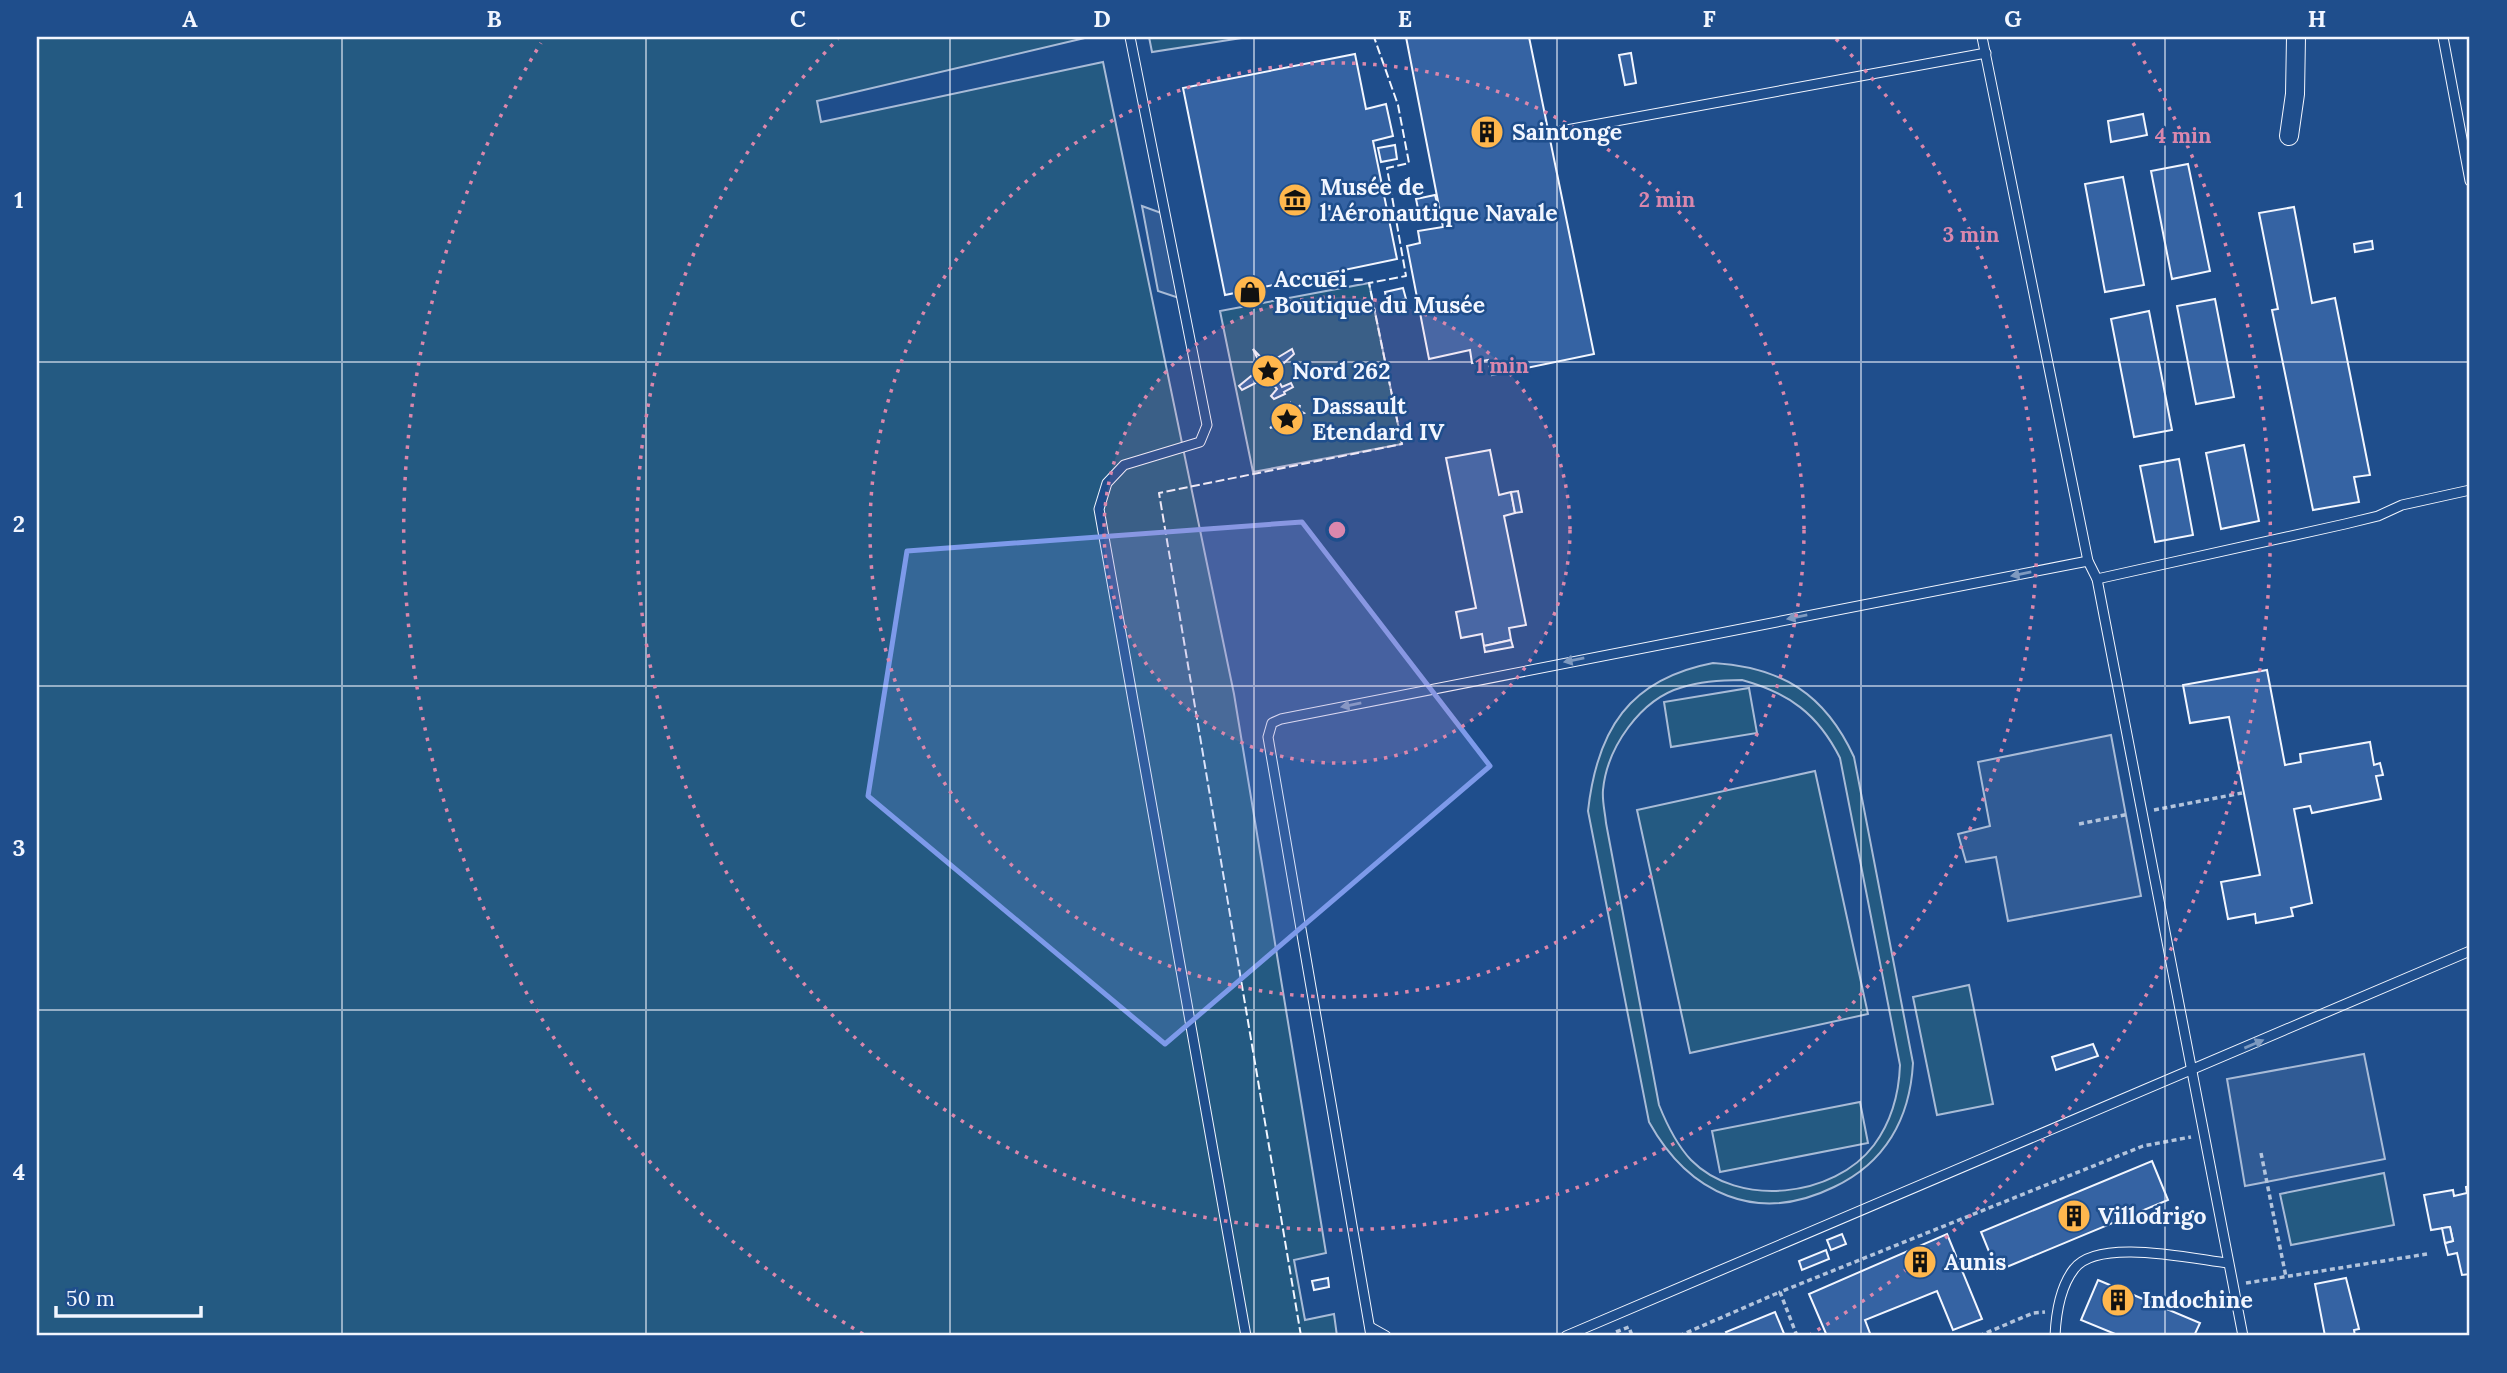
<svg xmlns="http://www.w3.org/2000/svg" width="2507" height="1373" viewBox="0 0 2507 1373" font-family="Lora,serif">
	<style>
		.green { fill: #245a82; stroke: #a8bbd7; stroke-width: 2; fill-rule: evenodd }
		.parking { fill: #305b95; stroke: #a8bbd7; stroke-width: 2 }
		.building { fill: #3563a3; stroke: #f2f6ff; stroke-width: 2 }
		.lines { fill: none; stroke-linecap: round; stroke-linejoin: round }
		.service-casing { stroke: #f2f6ff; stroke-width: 11 }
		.minor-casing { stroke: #f2f6ff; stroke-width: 20 }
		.path { stroke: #b3c4dc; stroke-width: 3.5; stroke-dasharray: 5 3.5; stroke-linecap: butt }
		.service { stroke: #1f4e8c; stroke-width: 9 }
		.minor { stroke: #1f4e8c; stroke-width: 18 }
		.fence { stroke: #f2f6ff; stroke-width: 2; stroke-dasharray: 9 3.5; stroke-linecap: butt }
		.oneway { fill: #7e9ac0 }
		.marked { fill: #7d9aea; fill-opacity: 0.2; stroke: #7d9aea; stroke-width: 5; stroke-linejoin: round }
		.grid { fill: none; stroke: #f2f6ff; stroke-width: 2; stroke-opacity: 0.55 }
		.ring { fill: none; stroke: #da87ad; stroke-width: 3.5; stroke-dasharray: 3.5 7 }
		.labels { text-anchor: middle; stroke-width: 5; stroke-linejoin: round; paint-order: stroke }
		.poi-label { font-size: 23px; font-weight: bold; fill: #f2f6ff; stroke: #1f4e8c; text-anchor: start }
		.centre { fill: #da87ad; stroke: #1f4e8c; stroke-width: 3.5 }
		.ring-label { font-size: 21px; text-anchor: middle; font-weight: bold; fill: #da87ad; stroke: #1f4e8c; stroke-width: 5; stroke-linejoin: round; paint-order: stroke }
		.neatline { fill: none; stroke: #f2f6ff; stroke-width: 2.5 }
		.grid-label { font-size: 23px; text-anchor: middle; font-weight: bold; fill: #f2f6ff }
	</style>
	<rect width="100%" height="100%" fill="#1f4e8c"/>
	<!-- green -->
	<g class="green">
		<polygon points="37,37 1089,37 817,101 821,122 1103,62 1234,694 1326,1253 1294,1260 1305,1320 1334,1314 1337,1336 37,1336"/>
		<polygon points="1149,37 1248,37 1152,52"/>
		<polygon points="1369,283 1402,444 1253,472 1220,311"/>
		<path d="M1713,663C1782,667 1825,694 1854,757L1913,1063C1910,1119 1885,1163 1834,1187C1757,1225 1689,1194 1649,1122L1588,811C1597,730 1629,679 1713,663ZM1742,680C1789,693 1818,714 1840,758L1900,1065C1899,1093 1891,1122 1874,1145C1834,1198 1738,1208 1691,1160C1676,1144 1667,1125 1659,1105L1606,823C1605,812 1602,801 1603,790C1607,748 1640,699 1683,687C1702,681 1722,680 1742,680Z"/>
		<polygon points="1749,688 1757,733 1671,747 1664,702"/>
		<polygon points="1815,771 1868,1014 1690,1053 1637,810"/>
		<polygon points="1969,985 1993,1104 1937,1115 1913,997"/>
		<polygon points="1860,1102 1868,1143 1720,1172 1712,1131"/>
		<polygon points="2384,1173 2394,1225 2291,1245 2280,1194"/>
	</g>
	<!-- parking -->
	<g class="parking">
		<polygon points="1142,206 1164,214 1182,299 1158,291"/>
		<polygon points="2111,735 2141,896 2008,921 1996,857 1966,862 1958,834 1990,826 1978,762"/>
		<polygon points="2364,1054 2385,1159 2245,1186 2227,1079"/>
	</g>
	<!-- building -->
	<g class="building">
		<polygon points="1406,37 1529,37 1594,354 1492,375 1488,360 1472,363 1470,350 1429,359 1407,246 1420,243 1418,231 1443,227"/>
		<polygon points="1631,53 1636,83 1625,85 1619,55"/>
		<polygon points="1355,54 1366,109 1386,104 1393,136 1373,141 1397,259 1225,295 1183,88"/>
		<polygon points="2143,114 2147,135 2111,142 2108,121"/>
		<polygon points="1395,145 1397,159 1381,162 1378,148"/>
		<polygon points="2188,164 2210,271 2172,279 2151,171"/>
		<polygon points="2123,177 2144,285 2105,292 2085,184"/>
		<polygon points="1435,195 1440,214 1420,218 1416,199"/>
		<polygon points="2294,207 2312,303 2335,298 2370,475 2354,477 2359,502 2313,510 2272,310 2278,309 2259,213"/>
		<polygon points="2372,241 2373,249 2355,252 2354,244"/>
		<polygon points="1403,288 1406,299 1387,303 1385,292"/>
		<polygon points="2215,299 2234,397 2196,404 2177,306"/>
		<polygon points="2149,311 2172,430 2134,437 2111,319"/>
		<polygon points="1253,349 1267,364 1270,362 1269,356 1272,361 1292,349 1294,354 1274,372 1282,387 1291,383 1293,387 1284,392 1285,394 1274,399 1271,396 1277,389 1267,377 1242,390 1239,386 1256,372 1254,366 1258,370 1262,368"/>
		<polygon points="1290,403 1290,414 1296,411 1300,405 1299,410 1304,413 1292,418 1300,421 1295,426 1286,423 1270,428 1281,419 1284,407"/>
		<polygon points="2244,445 2259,521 2221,529 2206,453"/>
		<polygon points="1490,450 1499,495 1511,492 1515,513 1504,516 1526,625 1509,628 1511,640 1484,646 1482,634 1461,638 1456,612 1476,608 1446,458"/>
		<polygon points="2179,459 2193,535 2155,542 2140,466"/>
		<polygon points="1518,491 1522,512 1515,513 1511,492"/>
		<polygon points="1511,640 1513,647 1485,652 1484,646"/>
		<polygon points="2267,670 2285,765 2301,762 2300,754 2370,742 2374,765 2380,763 2383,775 2376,776 2381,799 2312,813 2310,806 2294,809 2312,903 2291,908 2293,916 2256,923 2255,914 2228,919 2221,882 2260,875 2229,717 2190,723 2183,685"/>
		<polygon points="2093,1044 2098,1056 2056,1070 2052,1057"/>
		<polygon points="2152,1161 2168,1200 1997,1271 1981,1232"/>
		<polygon points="2470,1186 2470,1274 2462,1275 2457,1253 2448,1255 2445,1243 2453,1241 2450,1227 2431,1230 2424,1195 2453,1190 2454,1196 2467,1193 2466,1187"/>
		<polygon points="2450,1227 2453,1241 2445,1243 2442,1228"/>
		<polygon points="1842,1234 1846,1244 1831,1250 1827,1240"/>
		<polygon points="1947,1234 1982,1319 1953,1330 1937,1291 1865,1320 1871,1336 1827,1336 1809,1294"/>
		<polygon points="1826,1250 1829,1259 1802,1270 1799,1261"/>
		<polygon points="1328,1278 1329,1287 1314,1290 1312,1281"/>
		<polygon points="2346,1278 2359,1329 2354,1330 2355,1336 2325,1336 2315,1284"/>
		<polygon points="2098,1280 2200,1323 2194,1336 2120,1336 2081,1320"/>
		<polygon points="1775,1312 1785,1336 1728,1336 1726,1332"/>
	</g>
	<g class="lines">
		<defs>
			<g id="service">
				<polyline points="1130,37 1207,425 1200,442 1124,465 1107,483 1099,509 1246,1336"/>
				<polyline points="1982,37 2088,561 2097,579 2243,1336"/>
				<polyline points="2443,37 2470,181"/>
				<polyline points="1561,131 1986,53"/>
				<polyline points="2097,579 2345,524 2378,516 2402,505 2470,490"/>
				<polyline points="1370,1327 1386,1336"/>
				<polyline points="1371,1336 1268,737 1272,723 1281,719 2088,561"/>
				<polyline points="1566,1336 2470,951"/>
				<path d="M2055,1336C2056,1314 2060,1287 2074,1269C2097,1237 2193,1259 2228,1263"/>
			</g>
			<polyline id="minor" points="2289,136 2295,94 2296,37"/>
		</defs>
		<!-- service casing -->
		<use href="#service" class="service-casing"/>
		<!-- minor casing -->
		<use href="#minor" class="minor-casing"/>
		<!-- path -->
		<g class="path">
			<polyline points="2154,810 2242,793"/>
			<polyline points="2079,824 2129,814"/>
			<polyline points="2261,1153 2286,1277"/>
			<polyline points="2246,1283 2427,1254"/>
			<polyline points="1616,1332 1629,1327 1632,1336"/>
			<polyline points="1679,1336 1780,1292"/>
			<polyline points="1797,1336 1780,1292 2143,1146 2191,1137"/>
			<polyline points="1979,1336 2033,1313 2045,1312"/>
		</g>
		<!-- service -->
		<use href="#service" class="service"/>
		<!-- minor -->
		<use href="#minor" class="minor"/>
		<!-- fence -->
		<polyline class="fence" points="1301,1336 1159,493 1402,444 1369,283 1406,276 1387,168 1409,163 1398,105 1374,37"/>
	</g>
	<!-- one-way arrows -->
	<defs><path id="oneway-solid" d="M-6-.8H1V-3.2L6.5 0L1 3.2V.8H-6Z" transform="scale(1.75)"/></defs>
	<g class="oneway">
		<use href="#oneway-solid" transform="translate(2021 574) rotate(169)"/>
		<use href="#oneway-solid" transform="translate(1797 617) rotate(169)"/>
		<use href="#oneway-solid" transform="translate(1574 660) rotate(169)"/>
		<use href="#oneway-solid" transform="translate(1351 705) rotate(169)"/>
		<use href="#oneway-solid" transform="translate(2254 1044) rotate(-23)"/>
	</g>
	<!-- marked area -->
	<path class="marked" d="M1302,522L1490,766L1165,1044L868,796L907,551Z"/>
	<!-- grid -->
	<path class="grid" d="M342,37V1336M646,37V1336M950,37V1336M1254,37V1336M1557,37V1336M1861,37V1336M2165,37V1336M37,362H2470M37,686H2470M37,1010H2470"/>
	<!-- distance rings -->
	<circle cx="1337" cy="530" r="233" fill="#da87ad" fill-opacity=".12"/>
	<g class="ring">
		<circle cx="1337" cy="530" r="233"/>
		<circle cx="1337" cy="530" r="467"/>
		<path d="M1836 39A700 700 0 1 1 838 39"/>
		<path d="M863 1334A933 933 0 0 1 541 43M2133 43A933 933 0 0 1 1811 1334"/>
	</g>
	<!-- icons -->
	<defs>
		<symbol id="building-disc" viewBox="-11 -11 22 22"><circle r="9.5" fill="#ffb74d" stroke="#1f4e8c"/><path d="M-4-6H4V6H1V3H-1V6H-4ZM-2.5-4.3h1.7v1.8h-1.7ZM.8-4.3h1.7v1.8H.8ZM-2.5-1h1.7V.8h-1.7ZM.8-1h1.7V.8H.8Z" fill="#111"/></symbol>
		<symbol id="museum-disc" viewBox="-11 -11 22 22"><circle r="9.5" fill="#ffb74d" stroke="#1f4e8c"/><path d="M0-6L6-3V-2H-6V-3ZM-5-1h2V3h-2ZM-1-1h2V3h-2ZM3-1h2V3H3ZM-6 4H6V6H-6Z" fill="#111"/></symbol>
		<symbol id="shop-disc" viewBox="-11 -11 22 22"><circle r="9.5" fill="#ffb74d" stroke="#1f4e8c"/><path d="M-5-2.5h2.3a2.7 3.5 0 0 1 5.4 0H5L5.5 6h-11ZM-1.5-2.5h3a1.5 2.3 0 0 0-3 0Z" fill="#111"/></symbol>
		<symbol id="sight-disc" viewBox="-11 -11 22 22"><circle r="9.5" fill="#ffb74d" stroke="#1f4e8c"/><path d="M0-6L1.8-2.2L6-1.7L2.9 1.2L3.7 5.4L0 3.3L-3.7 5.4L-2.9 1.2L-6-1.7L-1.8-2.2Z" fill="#111"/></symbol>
	</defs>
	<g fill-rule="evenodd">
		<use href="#building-disc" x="1468" y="113" width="38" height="38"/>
		<use href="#museum-disc" x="1276" y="181" width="38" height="38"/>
		<use href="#shop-disc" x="1231" y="273" width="38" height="38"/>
		<use href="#sight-disc" x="1249" y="352" width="38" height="38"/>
		<use href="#sight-disc" x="1268" y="400" width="38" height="38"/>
		<use href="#building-disc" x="2055" y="1197" width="38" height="38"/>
		<use href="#building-disc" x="1901" y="1243" width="38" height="38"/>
		<use href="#building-disc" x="2099" y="1281" width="38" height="38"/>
	</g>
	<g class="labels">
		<!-- poi labels -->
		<g class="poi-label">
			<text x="1512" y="140">Saintonge</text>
			<text x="1320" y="195">Musée de<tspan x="1320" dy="26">l'Aéronautique Navale</tspan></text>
			<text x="1274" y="287">Accuei -<tspan x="1274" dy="26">Boutique du Musée</tspan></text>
			<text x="1292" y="379">Nord 262</text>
			<text x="1312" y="414">Dassault<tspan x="1312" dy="26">Etendard IV</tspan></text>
			<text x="2098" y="1224">Villodrigo</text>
			<text x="1944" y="1270">Aunis</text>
			<text x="2142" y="1308">Indochine</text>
		</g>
	</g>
	<circle cx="1337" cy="530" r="10" class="centre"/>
	<g class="ring-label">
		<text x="2183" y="143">4 min</text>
		<text x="1667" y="207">2 min</text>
		<text x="1971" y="242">3 min</text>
		<text x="1502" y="373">1 min</text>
	</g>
	<!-- border -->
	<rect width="2507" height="1373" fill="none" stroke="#1f4e8c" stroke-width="77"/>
	<!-- scale -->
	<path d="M56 1306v10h145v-10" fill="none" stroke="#f2f6ff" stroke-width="3.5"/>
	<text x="66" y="1306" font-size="21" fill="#f2f6ff" stroke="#1f4e8c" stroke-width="5" paint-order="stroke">50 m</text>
	<rect x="38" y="38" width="2430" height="1296" class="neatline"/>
	<g class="grid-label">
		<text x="190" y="27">A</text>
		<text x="494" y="27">B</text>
		<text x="798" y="27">C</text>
		<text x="1102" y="27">D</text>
		<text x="1405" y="27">E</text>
		<text x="1709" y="27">F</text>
		<text x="2013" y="27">G</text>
		<text x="2317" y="27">H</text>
		<text x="19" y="208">1</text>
		<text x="19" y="532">2</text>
		<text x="19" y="856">3</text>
		<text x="19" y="1180">4</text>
	</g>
</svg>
